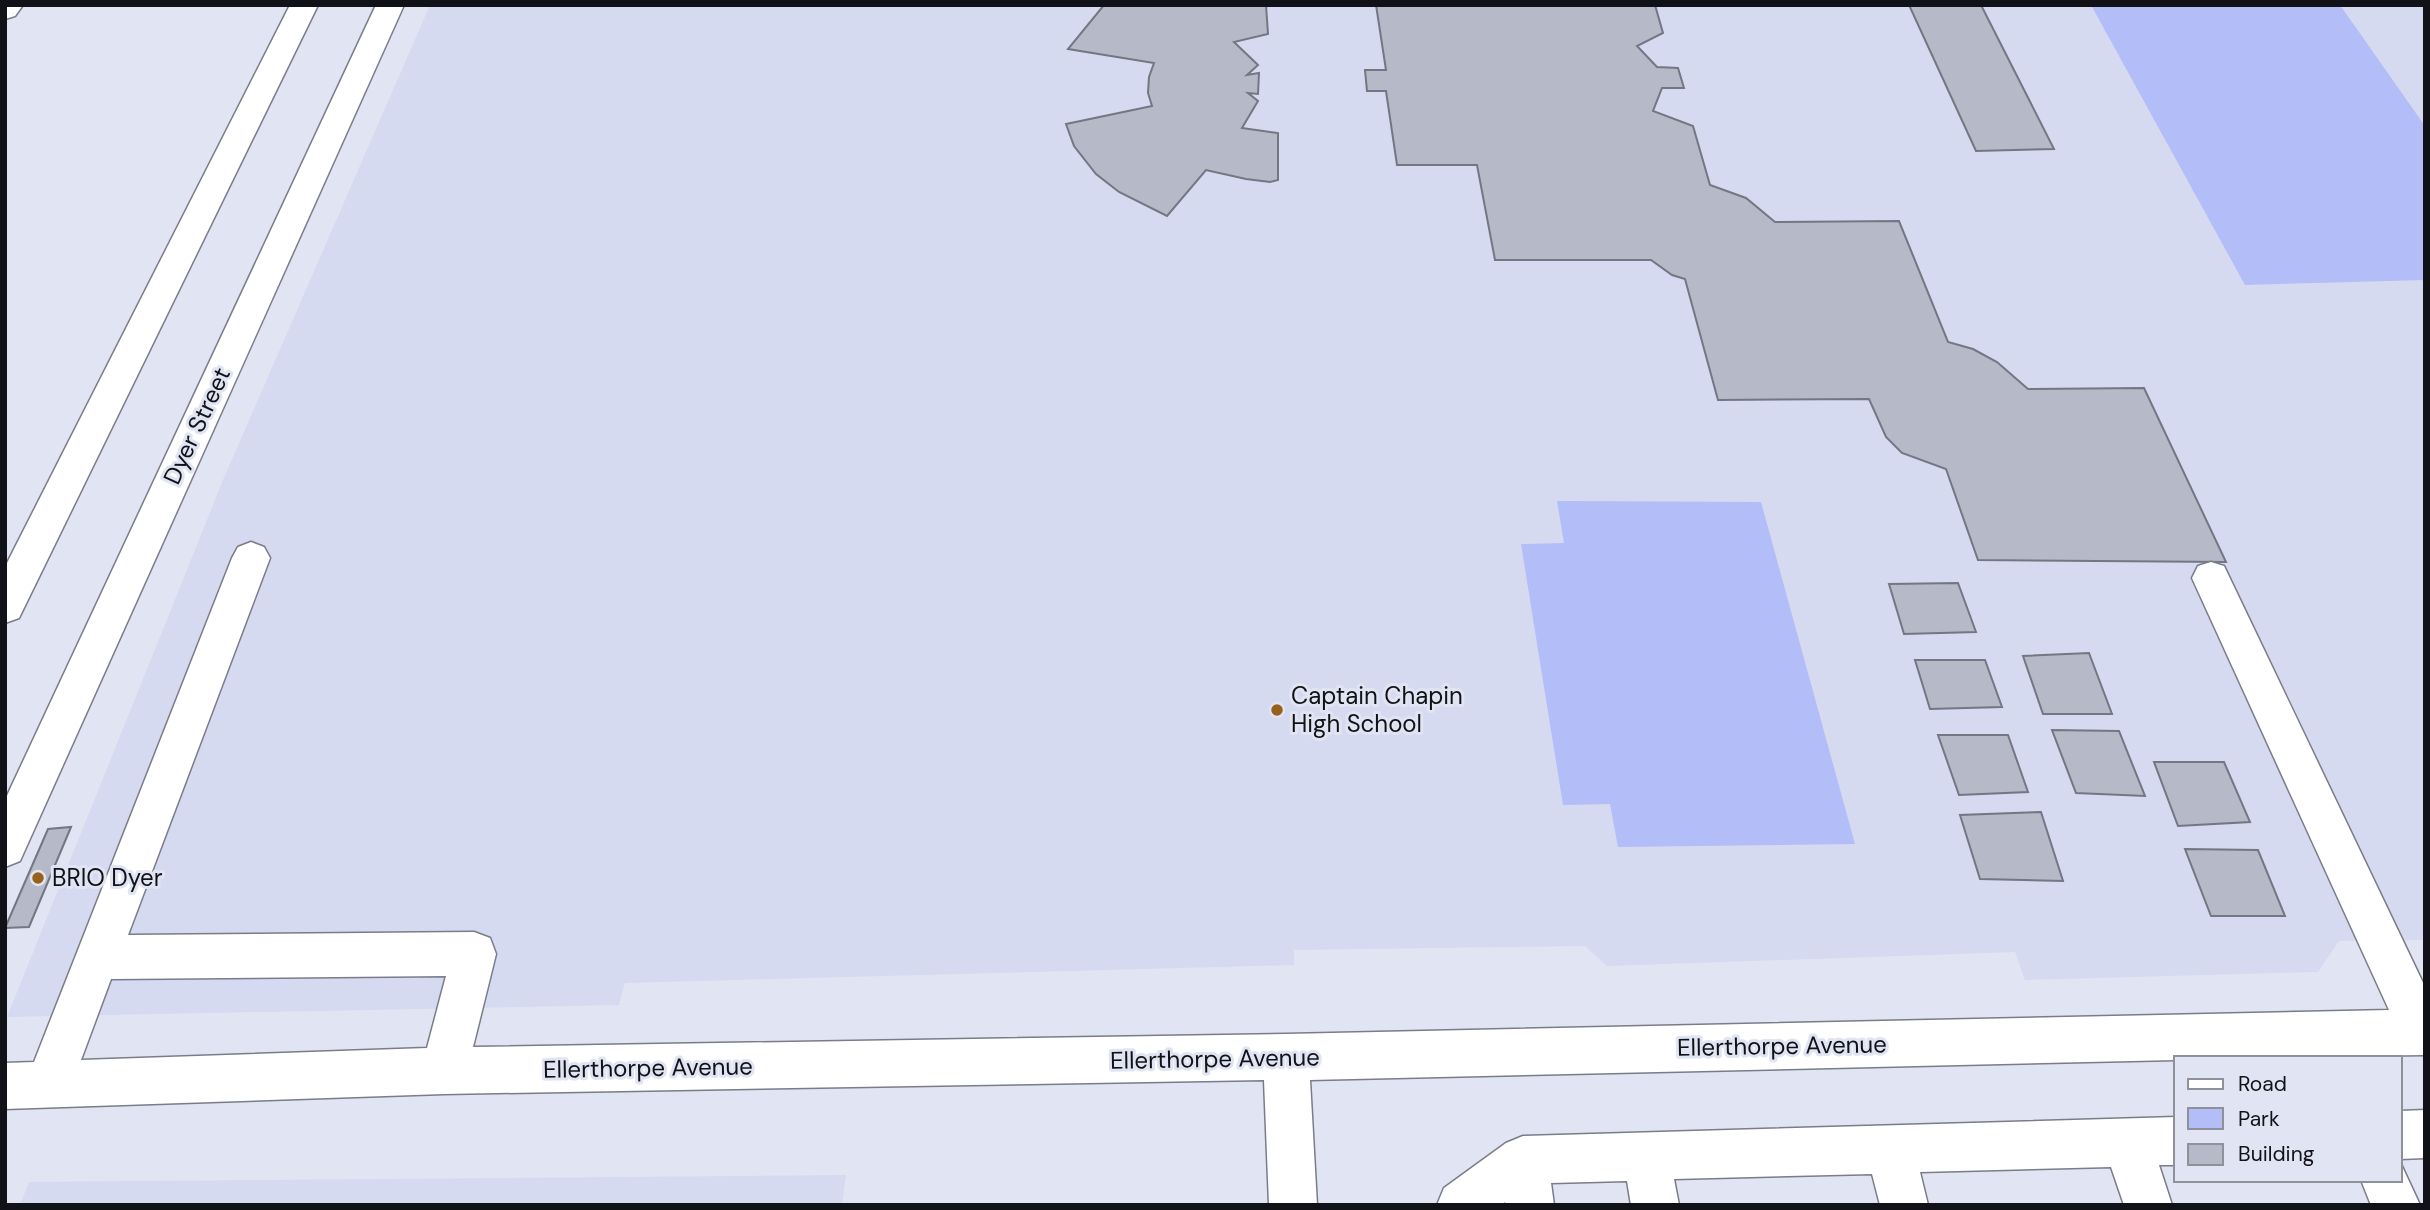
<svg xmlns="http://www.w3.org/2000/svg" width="2430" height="1210" viewBox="0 0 2430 1210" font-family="'DM Sans',sans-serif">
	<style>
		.built { fill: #d6daf0 }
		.green { fill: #b3bdf7 }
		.building { fill: #b6b9c7; stroke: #737683; stroke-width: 2 }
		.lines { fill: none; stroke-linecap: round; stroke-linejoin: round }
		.minor-casing { stroke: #7a7c89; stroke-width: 3 }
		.major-casing { stroke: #7a7c89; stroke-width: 3 }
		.minor { fill: #fff; fill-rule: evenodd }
		.major { fill: #fff; fill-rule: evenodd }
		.poi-dot { fill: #98611b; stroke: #e1e4f2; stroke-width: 2.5 }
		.labels { text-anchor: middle; stroke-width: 6; stroke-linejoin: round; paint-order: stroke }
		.street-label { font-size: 24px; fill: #111217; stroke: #e1e4f2 }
		.poi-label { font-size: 24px; fill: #111217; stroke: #e1e4f2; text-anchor: start }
	</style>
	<rect width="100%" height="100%" fill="#e1e4f2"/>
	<!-- built -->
	<g class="built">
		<polygon points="430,5 2425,5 2425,940 2339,941 2318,972 2025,980 2015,952 1607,966 1585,946 1294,950 1294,965 625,983 619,1005 7,1017 223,480"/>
		<polygon points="846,1175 842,1205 20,1205 29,1182"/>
	</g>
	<!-- green -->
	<g class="green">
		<polygon points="2091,5 2340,5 2425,126 2425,280 2245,285"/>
		<polygon points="1557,501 1761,502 1855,844 1618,847 1610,804 1563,805 1521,544 1564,543"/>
	</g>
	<!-- building -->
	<g class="building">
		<polygon points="1104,5 1266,5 1268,34 1234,42 1258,65 1247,75 1259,73 1258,94 1248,93 1258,101 1242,128 1278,133 1278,180 1270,182 1246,179 1206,170 1167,216 1119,192 1096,174 1074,146 1066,124 1152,106 1148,93 1149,77 1154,63 1068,49"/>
		<polygon points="1376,5 1655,5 1663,33 1637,46 1657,67 1678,68 1684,88 1662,88 1653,111 1693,126 1710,185 1746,198 1775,222 1899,221 1948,342 1973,349 1997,362 2028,389 2144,388 2226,562 1978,560 1946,469 1902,453 1886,437 1869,399 1718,400 1685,279 1672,275 1651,260 1495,260 1477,165 1397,165 1386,91 1367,91 1365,70 1386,70"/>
		<polygon points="1909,5 1981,5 2054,149 1976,151"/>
		<polygon points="1958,583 1976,632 1904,634 1889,584"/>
		<polygon points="2089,653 2112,714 2043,714 2023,656"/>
		<polygon points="1915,660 1985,660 2002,707 1930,709"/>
		<polygon points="2052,730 2119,731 2145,796 2076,793"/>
		<polygon points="1938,735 2008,735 2028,792 1959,795"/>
		<polygon points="2154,762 2224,762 2250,822 2178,826"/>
		<polygon points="2041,812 2063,881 1980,879 1960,815"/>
		<polygon points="71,827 29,927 5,928 48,829"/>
		<polygon points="2185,849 2258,850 2285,916 2211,916"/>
	</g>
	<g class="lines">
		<defs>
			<g id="minor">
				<polygon points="5,5 23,5 15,16 5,19"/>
				<path d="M251,542L264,547L270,558L128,935L474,932L490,938L496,954L473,1047L1286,1034L2389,1010L2192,578L2198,566L2211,562L2224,566L2425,987V1055L2176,1058V1060L1310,1080L1317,1205H1269L1264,1080L444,1094L5,1109V1063L34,1062L232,558L238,547ZM446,976L427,1048L81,1060L111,979Z"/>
				<polygon points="2425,1110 2425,1158 2400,1159 2400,1111"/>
				<polygon points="2176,1117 2176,1165 2159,1165 2172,1205 2124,1205 2111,1167 1920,1172 1928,1205 1880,1205 1872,1174 1674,1179 1679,1205 1631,1205 1627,1181 1551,1183 1554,1205 1506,1205 1505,1202 1502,1205 1437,1205 1444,1188 1506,1143 1523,1136"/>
				<polygon points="2400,1162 2420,1205 2371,1205 2361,1180 2400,1180"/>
			</g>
			<g id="major">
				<polygon points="290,5 318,5 19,618 5,623 5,567"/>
				<polygon points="376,5 404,5 20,861 5,867 5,800"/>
			</g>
		</defs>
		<!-- minor casing -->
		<use href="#minor" class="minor-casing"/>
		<!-- major casing -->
		<use href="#major" class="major-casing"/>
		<!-- minor -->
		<use href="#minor" class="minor"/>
		<!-- major -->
		<use href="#major" class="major"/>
	</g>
	<!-- markers -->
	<g class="poi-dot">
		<circle cx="1277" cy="710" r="7"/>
		<circle cx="38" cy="878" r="7"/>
	</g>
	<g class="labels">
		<!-- street labels -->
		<g class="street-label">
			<text transform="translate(197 426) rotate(-65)" y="8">Dyer Street</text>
			<text transform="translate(1782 1046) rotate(-1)" y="8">Ellerthorpe Avenue</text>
			<text transform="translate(1215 1059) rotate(-1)" y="8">Ellerthorpe Avenue</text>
			<text transform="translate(648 1068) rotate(-1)" y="8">Ellerthorpe Avenue</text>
		</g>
		<!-- poi labels -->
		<g class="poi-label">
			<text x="1291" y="704">Captain Chapin<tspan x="1291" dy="28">High School</tspan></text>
			<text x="52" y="886">BRIO Dyer</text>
		</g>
	</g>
	<!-- border -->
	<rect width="2430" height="1210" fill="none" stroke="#111217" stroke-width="14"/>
	<!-- legend -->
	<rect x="2174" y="1056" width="228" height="126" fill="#e1e4f2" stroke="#8e909a" stroke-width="2"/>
	<rect x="2188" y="1079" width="35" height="10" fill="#ffffff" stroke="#8e909a" stroke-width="2"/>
	<text x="2238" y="1091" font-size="21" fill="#111217">Road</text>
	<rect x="2188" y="1108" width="35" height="21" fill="#b3bdf7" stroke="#8e909a" stroke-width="2"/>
	<text x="2238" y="1126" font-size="21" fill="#111217">Park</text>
	<rect x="2188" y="1144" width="35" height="21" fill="#b6b9c7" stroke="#8e909a" stroke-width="2"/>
	<text x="2238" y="1161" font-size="21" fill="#111217">Building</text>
</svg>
